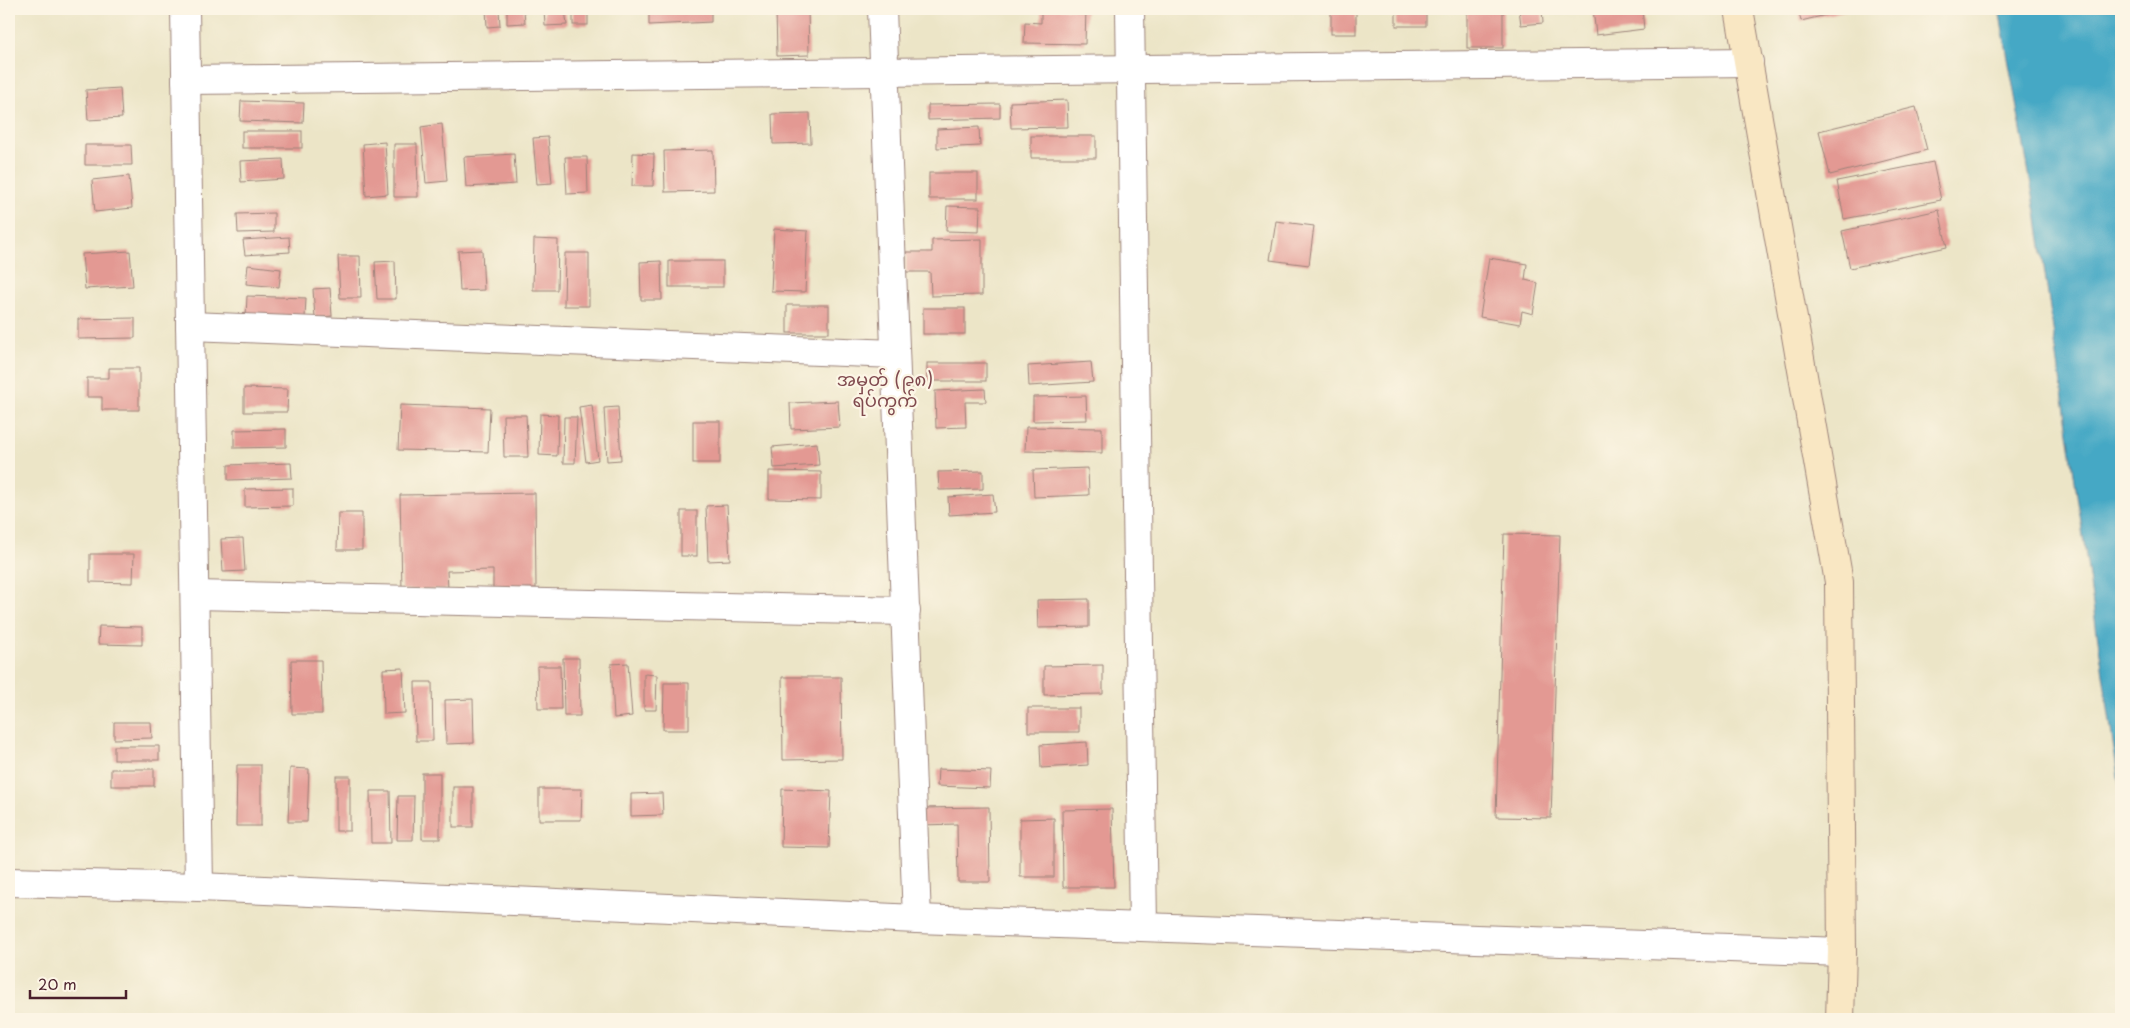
<svg xmlns="http://www.w3.org/2000/svg" width="2130" height="1028" viewBox="0 0 2130 1028" font-family="'Playpen Sans','Noto Sans Myanmar',sans-serif">
	<style>
		.water { fill: #45a8c5; stroke: #486478 }
		.building { fill: #e39993 }
		.lines { fill: none; stroke-linecap: round; stroke-linejoin: round }
		.street-casing { stroke: #9b8279; stroke-width: 30 }
		.secondary-casing { stroke: #9b8279; stroke-width: 30 }
		.street { stroke: #fff; stroke-width: 28 }
		.secondary { stroke: #f9e7c3; stroke-width: 28 }
		.labels { text-anchor: middle; stroke-width: 4.5; stroke-linejoin: round; paint-order: stroke }
		.quarter-label { font-size: 18px; fill: #804a4f; stroke: #fcf5e5 }
	</style>
	<rect width="100%" height="100%" fill="#fcf5e5"/>
	<filter id="ink" filterUnits="userSpaceOnUse"><feTurbulence type="fractalNoise" baseFrequency=".02" numOctaves="2"/><feDisplacementMap in="SourceGraphic" scale="10" xChannelSelector="R" yChannelSelector="G"/><feConvolveMatrix kernelMatrix="1 2 1 2 8 2 1 2 1" color-interpolation-filters="sRGB"/></filter>
	<filter id="wash" filterUnits="userSpaceOnUse"><feTurbulence type="fractalNoise" baseFrequency=".0096" numOctaves="4" result="noise"/><feDisplacementMap in="SourceGraphic" scale="20" xChannelSelector="R" yChannelSelector="G"/><feGaussianBlur stdDeviation="1.12" result="paint"/><feColorMatrix in="noise" values="0 0 0 0 0 0 0 0 0 0 0 0 0 0 0 0 0 1.4 0 .05"/><feComposite in="paint" operator="in"/></filter>
	<g filter="url(#wash)">
		<rect width="100%" height="100%" fill="#ece5c7"/>
		<!-- water -->
		<polygon class="water" points="1999,9 2121,9 2121,798 2036,212"/>
		<g id="blocks">
			<!-- building -->
			<g class="building">
				<polygon points="486,9 499,9 500,26 487,27"/>
				<polygon points="507,9 524,9 525,23 507,24"/>
				<polygon points="544,9 565,9 567,25 545,26"/>
				<rect x="573" y="9" width="15" height="16"/>
				<polygon points="649,9 711,9 711,22 649,25"/>
				<polygon points="776,9 808,9 809,55 777,56"/>
				<polygon points="1041,9 1086,9 1085,44 1024,43 1025,22 1041,23"/>
				<rect x="1160" y="9" width="55" height="2"/>
				<rect x="1331" y="9" width="25" height="25"/>
				<rect x="1396" y="9" width="30" height="17"/>
				<rect x="1467" y="9" width="36" height="39"/>
				<polygon points="1519,9 1542,9 1543,23 1521,25"/>
				<polygon points="1593,9 1642,9 1644,29 1596,35"/>
				<polygon points="1798,9 1851,9 1801,21"/>
				<polygon points="120,88 122,118 88,120 86,90"/>
				<polygon points="1067,100 1068,127 1011,128 1010,102"/>
				<polygon points="241,101 304,103 303,123 240,121"/>
				<polygon points="1000,104 1000,118 928,120 928,105"/>
				<polygon points="1916,107 1927,150 1830,175 1819,131"/>
				<polygon points="810,113 811,143 773,144 772,114"/>
				<polygon points="442,124 447,181 426,183 421,127"/>
				<polygon points="979,127 980,146 937,148 937,129"/>
				<rect x="242" y="131" width="60" height="17"/>
				<rect x="1031" y="136" width="65" height="22"/>
				<polygon points="548,137 552,183 537,184 533,138"/>
				<polygon points="385,142 388,194 366,196 363,144"/>
				<polygon points="394,144 417,144 418,197 394,197"/>
				<polygon points="85,145 131,145 132,165 85,165"/>
				<polygon points="713,150 714,191 665,192 664,151"/>
				<polygon points="633,153 654,154 653,186 632,186"/>
				<polygon points="514,154 516,184 466,187 464,157"/>
				<polygon points="565,157 587,157 588,193 567,194"/>
				<polygon points="283,159 284,179 241,182 240,161"/>
				<polygon points="1933,162 1941,200 1844,219 1837,181"/>
				<rect x="929" y="173" width="49" height="26"/>
				<polygon points="129,176 132,208 95,212 92,180"/>
				<polygon points="947,206 980,207 979,232 946,231"/>
				<polygon points="1939,210 1947,247 1850,268 1842,231"/>
				<polygon points="274,213 274,232 238,233 237,214"/>
				<polygon points="1276,221 1314,226 1309,265 1270,260"/>
				<polygon points="774,229 808,231 805,292 771,291"/>
				<polygon points="289,237 290,252 245,255 243,240"/>
				<polygon points="534,239 558,240 557,290 533,290"/>
				<polygon points="982,239 982,295 931,296 930,272 906,272 906,252 932,252 932,240"/>
				<polygon points="482,250 484,290 460,291 458,251"/>
				<polygon points="130,251 133,286 85,289 82,254"/>
				<polygon points="565,253 589,253 589,306 564,306"/>
				<polygon points="338,256 360,256 361,298 340,298"/>
				<polygon points="1489,258 1527,264 1525,280 1538,283 1533,314 1522,311 1520,324 1480,317"/>
				<polygon points="395,261 396,299 377,299 375,262"/>
				<polygon points="661,261 662,300 641,300 640,262"/>
				<rect x="669" y="261" width="54" height="26"/>
				<polygon points="248,265 281,269 279,287 246,284"/>
				<polygon points="330,288 332,316 315,318 313,289"/>
				<polygon points="247,296 306,298 305,317 246,316"/>
				<rect x="787" y="305" width="42" height="28"/>
				<rect x="923" y="308" width="42" height="26"/>
				<polygon points="135,318 135,338 78,339 78,319"/>
				<polygon points="1091,362 1093,382 1029,386 1028,366"/>
				<rect x="927" y="363" width="59" height="18"/>
				<polygon points="109,368 139,368 139,410 102,410 102,397 87,397 87,378 109,378"/>
				<polygon points="244,388 288,389 287,412 244,412"/>
				<polygon points="985,389 986,402 965,402 966,427 936,428 935,391"/>
				<polygon points="1086,396 1087,420 1033,421 1033,397"/>
				<polygon points="838,401 840,427 791,429 790,403"/>
				<polygon points="400,405 490,408 488,452 398,450"/>
				<polygon points="592,405 598,460 586,462 579,407"/>
				<polygon points="618,407 621,460 607,461 604,408"/>
				<polygon points="540,414 558,415 557,456 539,455"/>
				<polygon points="503,415 526,415 528,457 504,457"/>
				<polygon points="564,417 577,417 575,463 563,463"/>
				<rect x="693" y="421" width="27" height="42"/>
				<polygon points="1026,427 1102,428 1102,453 1025,451"/>
				<polygon points="286,429 286,447 234,448 234,430"/>
				<polygon points="817,443 819,465 774,468 772,447"/>
				<polygon points="291,463 292,478 228,480 228,465"/>
				<polygon points="1088,468 1089,495 1034,497 1033,470"/>
				<polygon points="769,471 821,472 821,500 769,499"/>
				<polygon points="983,471 983,489 939,490 938,472"/>
				<polygon points="293,488 293,506 245,507 245,489"/>
				<polygon points="535,493 536,588 493,589 493,570 447,571 448,589 402,590 400,495"/>
				<polygon points="993,494 995,512 949,515 948,497"/>
				<polygon points="727,505 730,560 708,561 706,506"/>
				<rect x="681" y="511" width="16" height="45"/>
				<polygon points="338,513 362,513 362,550 337,550"/>
				<polygon points="1504,534 1560,535 1551,818 1496,817"/>
				<polygon points="243,538 245,571 223,572 221,539"/>
				<polygon points="90,554 134,554 133,583 90,582"/>
				<polygon points="1089,599 1089,627 1038,628 1037,600"/>
				<polygon points="99,626 142,627 142,645 98,644"/>
				<polygon points="563,658 579,658 580,716 564,716"/>
				<polygon points="291,660 321,660 322,714 292,714"/>
				<polygon points="628,663 632,716 614,718 611,664"/>
				<polygon points="1103,665 1103,694 1044,695 1044,666"/>
				<polygon points="537,666 560,666 561,709 538,709"/>
				<polygon points="403,668 405,713 384,714 383,669"/>
				<polygon points="644,674 657,675 656,710 644,710"/>
				<polygon points="782,677 841,677 842,759 783,760"/>
				<polygon points="415,682 432,682 433,741 416,741"/>
				<polygon points="664,683 689,683 689,730 663,730"/>
				<polygon points="473,699 474,743 446,744 445,700"/>
				<rect x="1028" y="708" width="51" height="24"/>
				<polygon points="114,722 151,722 152,738 114,739"/>
				<polygon points="1087,742 1088,765 1041,768 1040,745"/>
				<rect x="114" y="746" width="45" height="14"/>
				<polygon points="237,765 261,765 261,826 236,826"/>
				<polygon points="290,768 309,769 307,822 288,822"/>
				<rect x="111" y="769" width="43" height="17"/>
				<polygon points="938,769 991,771 990,788 937,786"/>
				<rect x="422" y="773" width="18" height="66"/>
				<rect x="336" y="776" width="14" height="55"/>
				<rect x="453" y="787" width="20" height="40"/>
				<polygon points="539,789 582,789 581,820 539,820"/>
				<polygon points="782,789 831,791 829,848 781,847"/>
				<polygon points="370,791 390,791 391,843 371,843"/>
				<polygon points="662,793 663,815 631,816 631,794"/>
				<polygon points="398,796 414,796 413,840 397,840"/>
				<polygon points="989,807 990,882 958,882 957,824 921,825 920,808"/>
				<polygon points="1112,809 1114,887 1063,887 1062,810"/>
				<polygon points="1054,818 1054,877 1020,877 1020,819"/>
			</g>
		</g>
	</g>
	<g filter="url(#ink)">
		<use href="#blocks" fill-opacity="0" stroke="#9b8279" stroke-width="1"/>
		<g class="lines">
			<defs>
				<g id="street">
					<polyline points="185,9 199,887"/>
					<polyline points="882,9 917,919"/>
					<polyline points="1130,9 1143,927"/>
					<polyline points="186,80 1749,62"/>
					<polyline points="190,326 895,354"/>
					<polyline points="195,595 906,611"/>
					<polyline points="9,882 199,887 917,919 1842,952"/>
				</g>
				<polyline id="secondary" points="1739,9 1839,582 1842,952 1840,1019"/>
			</defs>
			<!-- street casing -->
			<use href="#street" class="street-casing"/>
			<!-- secondary casing -->
			<use href="#secondary" class="secondary-casing"/>
			<!-- street -->
			<use href="#street" class="street"/>
			<!-- secondary -->
			<use href="#secondary" class="secondary"/>
		</g>
	</g>
	<g class="labels">
		<!-- quarter labels -->
		<g class="quarter-label">
			<text x="885" y="386">အမှတ် (၉၈)<tspan x="885" dy="21">ရပ်ကွက်</tspan></text>
		</g>
	</g>
	<!-- margin -->
	<rect width="2130" height="1028" fill="none" stroke="#fcf5e5" stroke-width="30"/>
	<!-- scale -->
	<path d="M30 990v8h96v-8" fill="none" stroke="#4a1f2b" stroke-width="2.5"/>
	<text x="38" y="990" font-size="15" fill="#4a1f2b" stroke="#fcf5e5" stroke-width="4" paint-order="stroke">20 m</text>
</svg>
